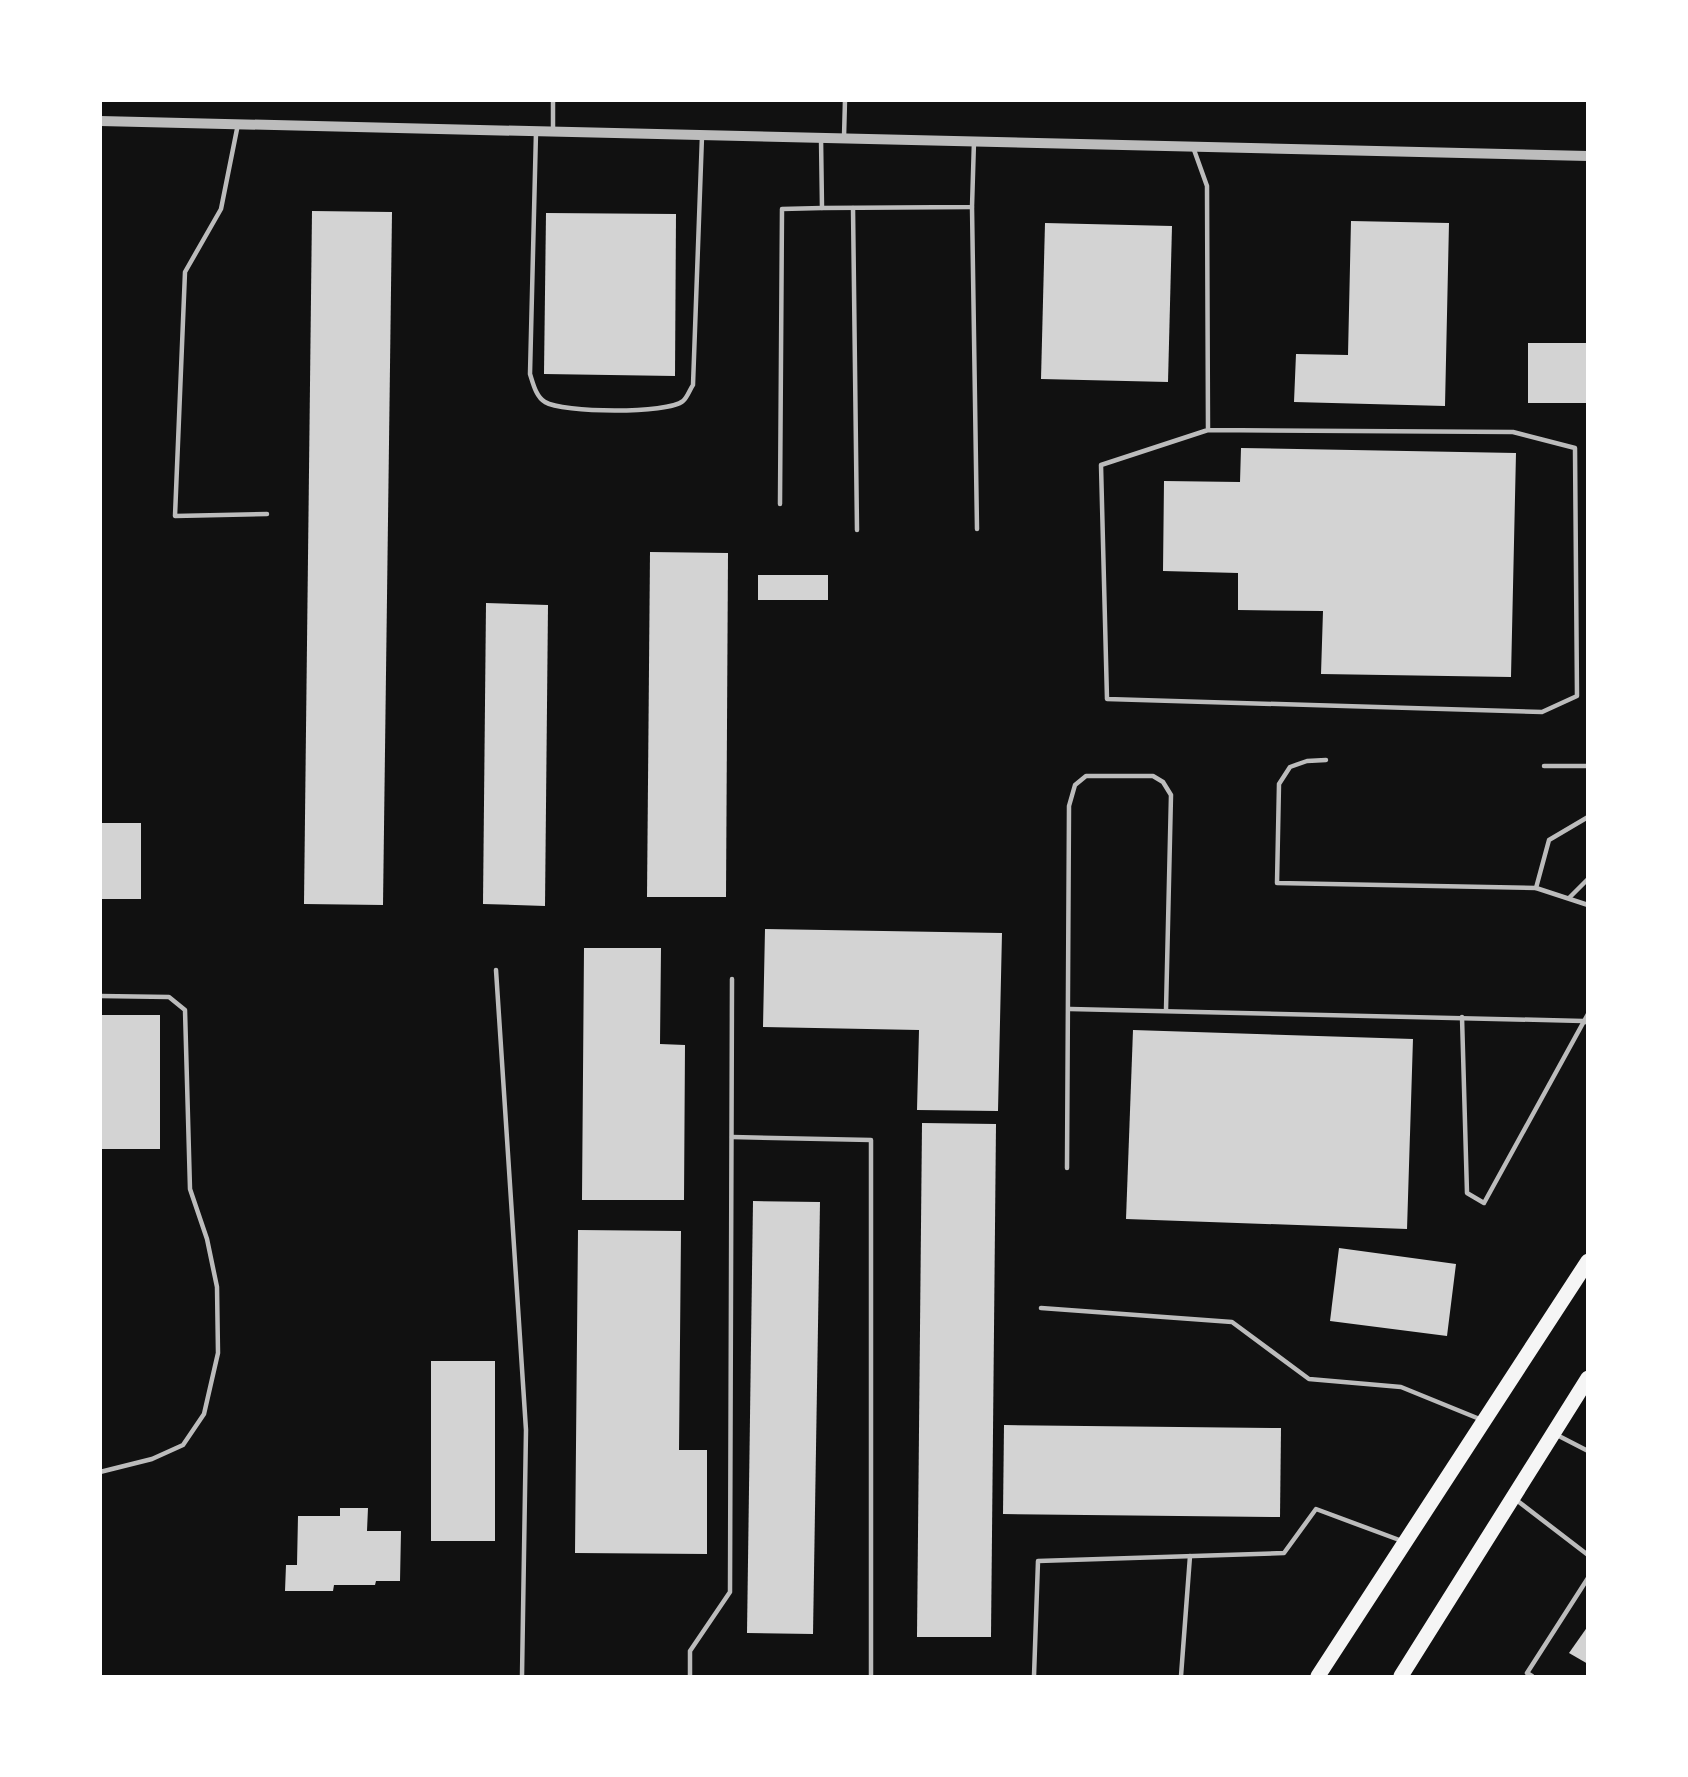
<svg xmlns="http://www.w3.org/2000/svg" width="1688" height="1777" viewBox="0 0 1688 1777" font-family="'Source Sans 3',sans-serif">
	<style>
		.building { fill: #d3d3d3 }
		.lines { fill: none; stroke-linecap: round; stroke-linejoin: round }
		.service { stroke: #bcbcbc; stroke-width: 4.5 }
		.tertiary { stroke: #bcbcbc; stroke-width: 10 }
		.primary { stroke: #f5f5f5; stroke-width: 15 }
	</style>
	<rect width="100%" height="100%" fill="#111"/>
	<!-- building -->
	<g class="building">
		<polygon points="312,211 392,212 383,905 304,904"/>
		<polygon points="546,213 676,214 675,376 544,374"/>
		<polygon points="1351,221 1449,223 1445,406 1294,402 1296,354 1348,355"/>
		<polygon points="1045,223 1172,226 1168,382 1041,379"/>
		<rect x="1528" y="343" width="60" height="60"/>
		<polygon points="1241,448 1516,453 1511,677 1321,674 1323,611 1238,610 1238,573 1163,571 1164,481 1240,482"/>
		<polygon points="650,552 728,553 726,897 647,897"/>
		<rect x="758" y="575" width="70" height="25"/>
		<polygon points="486,603 548,605 545,906 483,904"/>
		<rect x="100" y="823" width="41" height="76"/>
		<polygon points="765,929 1002,933 998,1111 917,1110 919,1030 763,1027"/>
		<polygon points="584,948 661,948 660,1044 685,1045 684,1200 582,1200"/>
		<rect x="100" y="1015" width="60" height="134"/>
		<polygon points="1133,1030 1413,1039 1407,1229 1126,1219"/>
		<polygon points="922,1123 996,1124 991,1637 917,1637"/>
		<polygon points="753,1201 820,1202 813,1634 747,1633"/>
		<polygon points="578,1230 681,1231 679,1450 707,1450 707,1554 575,1553"/>
		<polygon points="1339,1248 1456,1264 1447,1336 1330,1321"/>
		<rect x="431" y="1361" width="64" height="180"/>
		<polygon points="1004,1425 1281,1428 1280,1517 1003,1514"/>
		<polygon points="340,1508 368,1508 367,1531 401,1531 400,1581 376,1581 375,1585 334,1585 333,1591 285,1591 286,1565 297,1565 298,1516 340,1516"/>
		<polygon points="1588,1626 1588,1664 1569,1653"/>
	</g>
	<g class="lines">
		<!-- service -->
		<g class="service">
			<polyline points="238,124 221,209 185,272 175,516 267,514"/>
			<polyline points="553,131 553,100"/>
			<path d="M536,132L530,374C533,383 536,397 545,402C562,413 668,414 683,401C687,398 690,389 693,385L702,136"/>
			<polyline points="844,137 845,100"/>
			<polyline points="821,138 822,208 972,207 974,141"/>
			<polyline points="1193,147 1207,186 1208,430 1513,432 1575,448 1577,696 1542,712 1107,699 1101,465 1208,430"/>
			<polyline points="972,207 977,529"/>
			<polyline points="853,208 857,530"/>
			<polyline points="780,504 782,209 822,208"/>
			<polyline points="1326,760 1307,761 1290,767 1279,784 1277,883 1536,888 1588,905"/>
			<polyline points="1544,766 1588,766"/>
			<polyline points="1536,888 1549,840 1588,817"/>
			<polyline points="1569,898 1588,879"/>
			<polyline points="496,970 526,1430 522,1676"/>
			<polyline points="100,996 169,997 185,1010 190,1189 207,1239 217,1287 218,1353 204,1414 183,1445 152,1459 100,1472"/>
			<polyline points="1070,1009 1583,1021 1588,1023"/>
			<polyline points="1462,1017 1467,1193 1484,1203 1588,1014"/>
			<polyline points="732,1137 871,1140 871,1676"/>
			<polyline points="1067,1168 1069,806 1075,785 1086,776 1153,776 1163,782 1171,795 1166,1010"/>
			<polyline points="1041,1308 1232,1322 1309,1379 1401,1387 1482,1420"/>
			<polyline points="1555,1434 1588,1451"/>
			<polyline points="1515,1499 1588,1555"/>
			<polyline points="690,1676 690,1651 730,1592 732,979"/>
			<polyline points="1034,1676 1038,1561 1284,1553 1316,1509 1402,1541"/>
			<polyline points="1181,1676 1190,1556"/>
			<polyline points="1532,1676 1527,1673 1588,1578"/>
		</g>
		<!-- tertiary -->
		<polyline class="tertiary" points="100,121 1588,156"/>
		<!-- primary -->
		<g class="primary">
			<polyline points="1318,1676 1588,1261"/>
			<polyline points="1401,1676 1588,1378"/>
		</g>
	</g>
	<!-- border -->
	<rect width="1688" height="1777" fill="none" stroke="#ffffff" stroke-width="204"/>
</svg>
